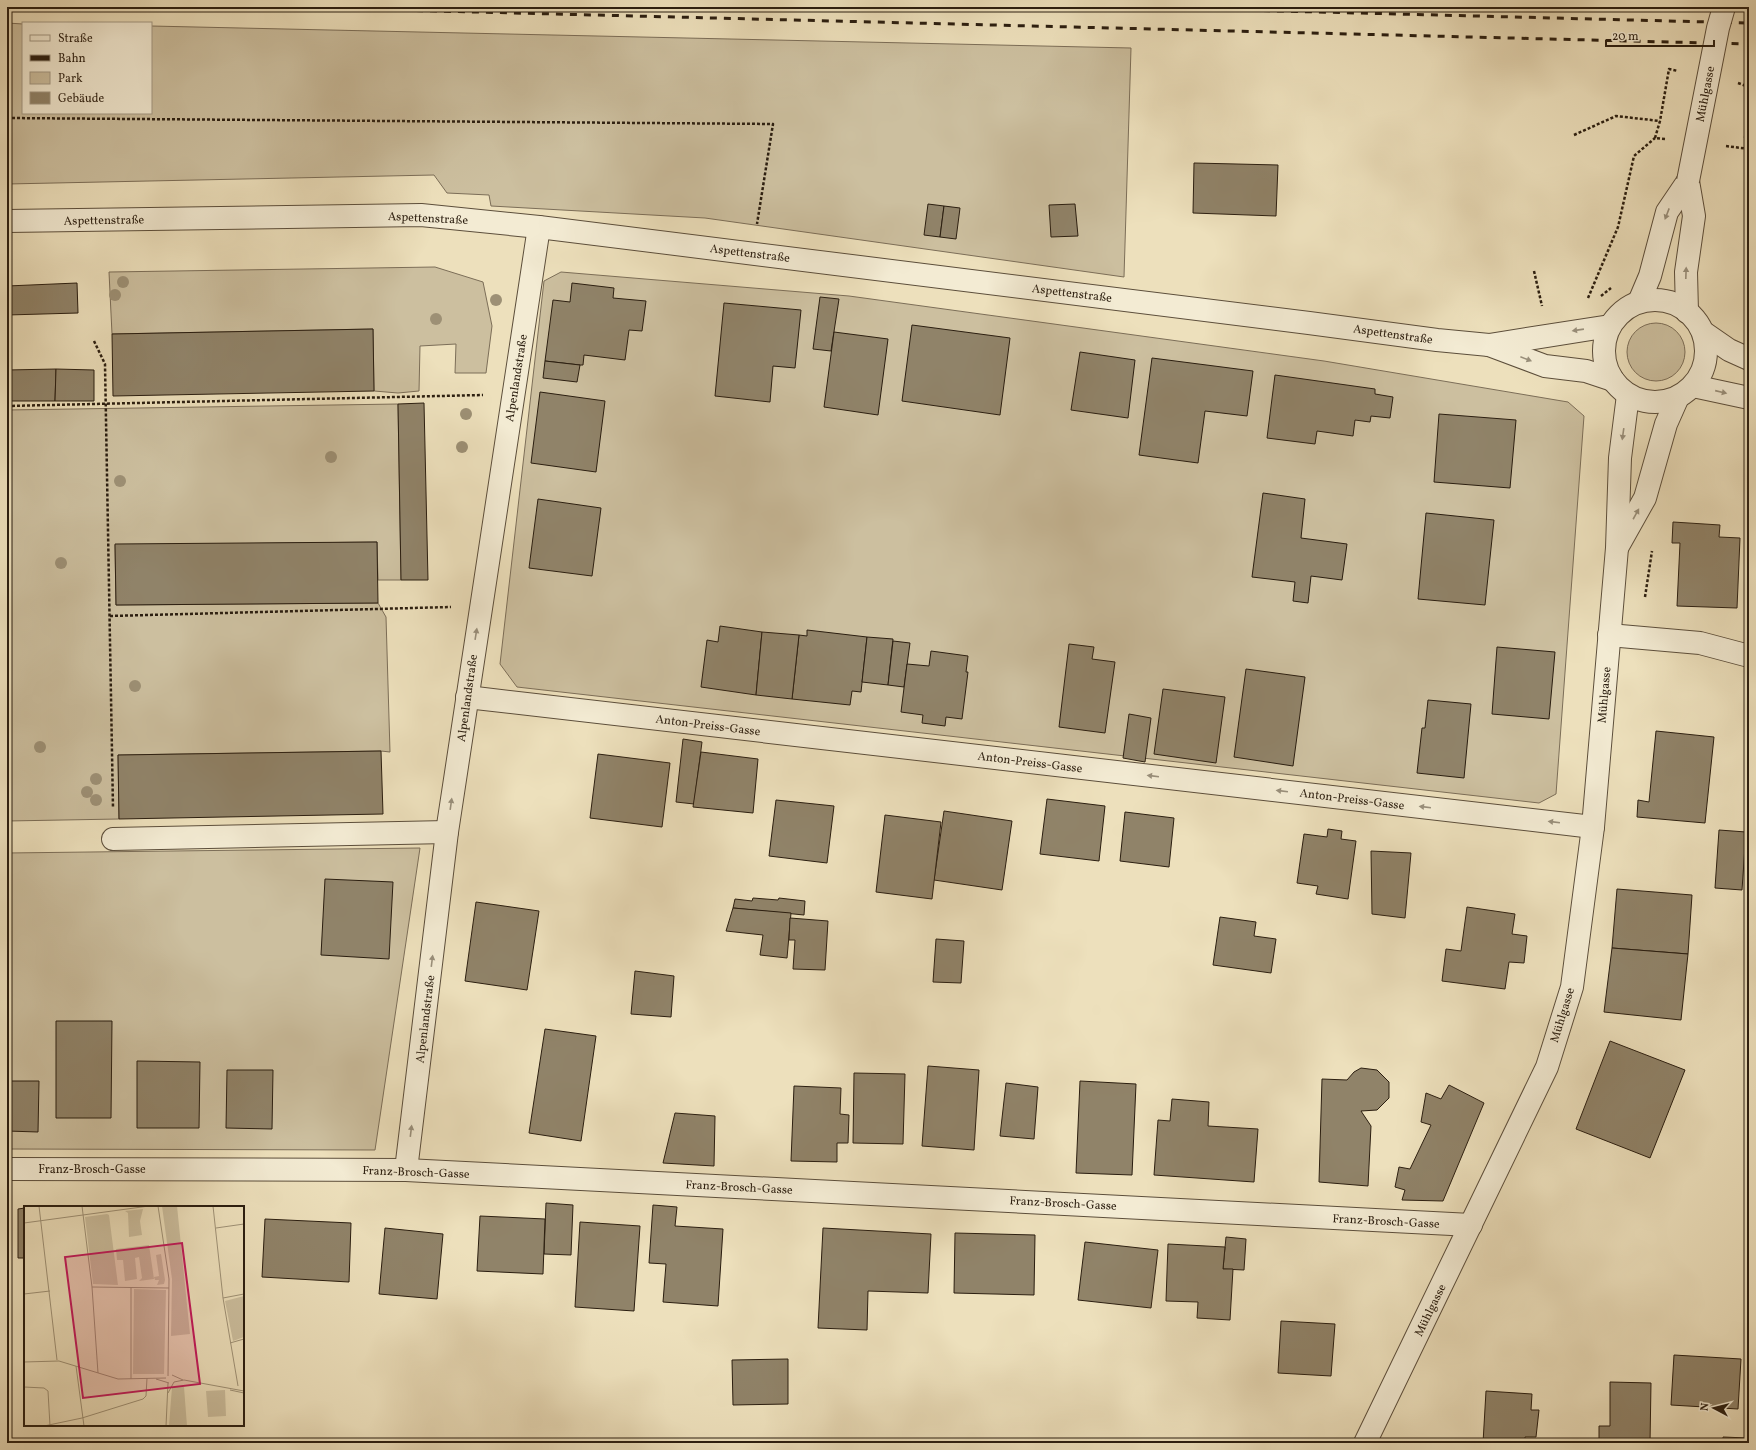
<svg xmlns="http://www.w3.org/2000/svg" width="1756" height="1450" viewBox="0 0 1756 1450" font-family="Vollkorn,serif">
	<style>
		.green { fill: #ccbf9f; stroke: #7c6e58 }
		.building { fill: #908369; stroke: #2b1e10 }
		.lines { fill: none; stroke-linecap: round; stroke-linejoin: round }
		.minor-casing { stroke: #5c4e3b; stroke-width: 24 }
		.path { stroke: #2b1e10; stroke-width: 2.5; stroke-dasharray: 3 2; stroke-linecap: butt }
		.minor { stroke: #f3ebd3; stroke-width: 22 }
		.rail { stroke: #2b1e10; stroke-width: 3; stroke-dasharray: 7 7; stroke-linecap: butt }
		.minor-bridge-casing { stroke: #5c4e3b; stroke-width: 24; stroke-linecap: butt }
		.minor-bridge { stroke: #f3ebd3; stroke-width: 22 }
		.tree { fill: #9d9075 }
		.oneway { fill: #998f7b }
		.labels { text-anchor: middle; stroke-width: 3; stroke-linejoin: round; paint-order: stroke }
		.street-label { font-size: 12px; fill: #2b1e10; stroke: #f3ebd3 }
		.inset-road { fill: none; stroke: #9f9277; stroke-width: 1 }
		.view { fill: #c2185b; fill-opacity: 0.15; stroke: #c2185b; stroke-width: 2 }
		.inset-edge { fill: none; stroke: #2b1e10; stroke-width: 2 }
	</style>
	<rect width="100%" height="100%" fill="#ede0bc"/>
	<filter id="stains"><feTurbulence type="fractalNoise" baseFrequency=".005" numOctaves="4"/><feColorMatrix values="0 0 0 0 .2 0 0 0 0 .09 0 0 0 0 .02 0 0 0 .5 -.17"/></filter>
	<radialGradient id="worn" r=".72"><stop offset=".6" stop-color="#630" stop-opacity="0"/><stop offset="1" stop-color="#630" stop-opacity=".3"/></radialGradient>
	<!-- green -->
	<g class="green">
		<polygon points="7,23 23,24 23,113 151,113 151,26 1131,48 1124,277 705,218 491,206 489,195 447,193 434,175 7,184"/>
		<polygon points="435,267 483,282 492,326 486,373 455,373 456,344 420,346 419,391 398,393 374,391 373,329 112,334 109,272"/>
		<polygon points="561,272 849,296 1324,361 1568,402 1584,416 1556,794 1539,803 517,687 500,664 544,281"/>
		<circle cx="1656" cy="352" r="29"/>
		<polygon points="398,404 401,580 378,580 377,542 115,545 116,605 378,603 386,617 390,752 381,751 118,755 119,819 7,821 7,410"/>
		<polygon points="420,848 375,1150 7,1149 7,853"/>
	</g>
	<!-- building -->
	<g class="building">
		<polygon points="1194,163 1278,165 1276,216 1193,213"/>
		<polygon points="928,204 944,206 940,237 924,235"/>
		<polygon points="1075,204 1078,236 1051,237 1049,205"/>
		<polygon points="944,206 960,208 956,239 940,237"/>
		<polygon points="77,283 78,313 7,315 7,286"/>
		<polygon points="572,283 614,288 613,298 646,301 642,331 629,330 625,360 584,355 583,365 580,365 545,361 553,300 570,302"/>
		<polygon points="820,297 839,299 831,351 813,349"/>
		<polygon points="724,303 801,310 795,368 773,366 770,402 715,396"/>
		<polygon points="912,325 1010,338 1000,415 902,401"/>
		<polygon points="373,329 374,391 113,396 112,334"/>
		<polygon points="834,332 888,339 878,415 824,407"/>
		<polygon points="1080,352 1135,360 1128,418 1071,410"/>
		<polygon points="1152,358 1253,371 1247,416 1205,411 1198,463 1139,455"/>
		<polygon points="545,361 580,365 577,382 543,378"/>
		<polygon points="56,369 55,401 7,401 7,370"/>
		<polygon points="56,369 94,370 94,401 55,401"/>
		<polygon points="1275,375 1375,389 1375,394 1393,397 1390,418 1371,416 1370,422 1355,420 1353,436 1317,431 1315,444 1267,438"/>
		<polygon points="540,392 605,401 596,472 531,463"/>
		<polygon points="424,403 428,580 401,580 398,404"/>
		<polygon points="1439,414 1516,420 1510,488 1434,482"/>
		<polygon points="1263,493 1305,499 1301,538 1347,544 1342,580 1311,576 1308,603 1293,601 1295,582 1252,577"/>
		<polygon points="538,499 601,508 592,576 529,568"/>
		<polygon points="1426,513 1494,520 1485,605 1418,599"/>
		<polygon points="1673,522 1720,525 1719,537 1740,538 1737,608 1677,606 1680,543 1672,543"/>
		<polygon points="377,542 378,603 116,605 115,544"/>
		<polygon points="720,626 762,632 756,695 701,687 707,640 718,642"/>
		<polygon points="807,630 867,637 861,692 852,691 850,705 792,699 799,635 807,636"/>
		<polygon points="762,632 799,635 792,699 756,695"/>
		<polygon points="867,637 893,639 888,685 862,682"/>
		<polygon points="893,641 910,643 904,687 888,685"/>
		<polygon points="1069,644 1094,647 1092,659 1115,662 1105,733 1059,727"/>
		<polygon points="1497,647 1555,652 1549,719 1492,714"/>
		<polygon points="931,651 968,656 966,672 968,672 962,719 946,717 945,726 922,723 923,715 901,712 907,664 929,666"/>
		<polygon points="1246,669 1305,677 1293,766 1234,757"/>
		<polygon points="1163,689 1225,697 1216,763 1154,754"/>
		<polygon points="1428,700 1471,704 1464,778 1417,773 1422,728 1425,728"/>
		<polygon points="1129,714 1151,718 1145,762 1123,758"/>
		<polygon points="1656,731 1714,737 1705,823 1637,817 1638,800 1649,802"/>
		<polygon points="683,739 702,742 694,804 676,802"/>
		<polygon points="381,751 383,814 119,819 118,755"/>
		<polygon points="701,752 758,759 753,813 693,807"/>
		<polygon points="598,754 670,763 662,827 590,818"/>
		<polygon points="1047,799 1105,806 1099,861 1040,854"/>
		<polygon points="776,800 834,806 827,863 769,856"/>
		<polygon points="944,811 1012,821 1002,890 934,880"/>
		<polygon points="1125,812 1174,818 1169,867 1120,861"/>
		<polygon points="885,815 941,822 932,899 876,892"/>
		<polygon points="1328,829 1342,831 1341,839 1356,841 1348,899 1316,894 1318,886 1297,883 1304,834 1327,837"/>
		<polygon points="1719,830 1746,832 1742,890 1715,888"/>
		<polygon points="1371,851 1411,853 1405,918 1372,914"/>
		<polygon points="325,879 393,882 389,959 321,955"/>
		<polygon points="1617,889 1692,895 1688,954 1612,948"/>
		<polygon points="753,898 778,900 779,898 805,901 804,915 733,908 735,899 752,901"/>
		<polygon points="476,902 539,911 527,990 465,981"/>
		<polygon points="1467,907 1515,914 1512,934 1527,936 1524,963 1509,962 1505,989 1442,981 1446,949 1461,951"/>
		<polygon points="733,908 791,913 787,958 760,955 763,935 726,931"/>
		<polygon points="1220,917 1256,922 1254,936 1276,939 1271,973 1213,965"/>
		<polygon points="790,918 828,921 825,970 793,969 795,940 789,940"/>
		<polygon points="936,939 964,941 961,983 933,982"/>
		<polygon points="1612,948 1688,954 1681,1020 1604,1012"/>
		<polygon points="635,971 674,976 671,1017 631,1014"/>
		<polygon points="56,1021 112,1021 111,1118 56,1118"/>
		<polygon points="545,1029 596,1036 581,1141 529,1133"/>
		<polygon points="1610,1041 1685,1070 1650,1158 1576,1129"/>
		<polygon points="137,1061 200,1062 199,1128 137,1128"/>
		<polygon points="928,1066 979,1070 974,1150 922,1146"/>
		<polygon points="1361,1068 1377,1070 1389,1082 1389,1098 1377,1110 1361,1111 1371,1126 1368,1186 1319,1182 1322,1079 1347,1080 1354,1072"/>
		<polygon points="227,1070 273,1070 272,1129 226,1128"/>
		<polygon points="854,1073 905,1074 903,1144 853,1143"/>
		<polygon points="7,1081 39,1081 38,1132 7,1131"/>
		<polygon points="1080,1081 1136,1084 1132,1175 1076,1173"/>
		<polygon points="1006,1083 1038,1087 1034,1139 1000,1136"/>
		<polygon points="1449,1085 1484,1103 1443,1201 1402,1200 1405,1190 1395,1187 1399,1167 1410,1169 1431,1125 1421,1122 1426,1093 1441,1099"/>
		<polygon points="794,1086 841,1088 840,1114 849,1115 848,1143 837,1143 837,1162 791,1161"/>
		<polygon points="1172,1099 1209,1102 1208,1126 1258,1129 1254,1182 1154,1175 1158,1120 1170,1121"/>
		<polygon points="675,1113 715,1116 714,1166 663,1163"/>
		<polygon points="546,1203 573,1205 571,1255 544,1254"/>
		<polygon points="653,1205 677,1207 675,1226 723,1229 718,1306 663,1302 666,1264 649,1263"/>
		<polygon points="25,1208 25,1258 18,1258 18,1209"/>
		<polygon points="480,1216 545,1219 543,1274 477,1271"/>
		<polygon points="265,1219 351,1223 349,1282 262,1277"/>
		<polygon points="580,1222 640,1226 634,1311 575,1307"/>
		<polygon points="385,1228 443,1234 437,1299 379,1294"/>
		<polygon points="823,1228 931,1234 928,1293 868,1291 867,1330 818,1328"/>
		<polygon points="955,1233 1035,1235 1034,1295 954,1293"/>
		<polygon points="1226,1237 1246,1239 1244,1270 1223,1269"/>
		<polygon points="1085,1242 1158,1250 1151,1308 1078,1300"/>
		<polygon points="1168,1244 1225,1247 1223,1269 1233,1269 1230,1320 1197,1318 1198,1302 1166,1301"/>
		<polygon points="1281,1321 1335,1324 1331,1376 1278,1373"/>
		<polygon points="1674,1355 1741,1359 1738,1409 1671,1405"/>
		<polygon points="788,1359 788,1404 733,1405 732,1360"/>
		<polygon points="1610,1382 1651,1383 1650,1443 1599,1443 1599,1426 1610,1426"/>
		<polygon points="1486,1391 1532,1394 1531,1410 1539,1410 1536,1437 1525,1437 1525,1443 1483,1443"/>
		<polygon points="1723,1437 1747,1438 1747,1443 1723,1443"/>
	</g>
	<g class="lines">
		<defs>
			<g id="minor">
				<polyline points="7,221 421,215 539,227 1309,323 1437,340 1489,345 1545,366 1586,371 1613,380"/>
				<circle cx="1655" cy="351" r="51"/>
				<polyline points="1639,302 1650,276 1667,212 1688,181"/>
				<polyline points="1687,312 1686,272 1694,216 1688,181"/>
				<polyline points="1703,332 1729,350 1749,359"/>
				<polyline points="1489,345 1610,326"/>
				<polyline points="1693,386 1749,398"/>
				<polyline points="1618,546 1645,498 1666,424 1678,397"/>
				<polyline points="1609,635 1700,643 1749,656"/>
				<polyline points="467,697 1593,827"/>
				<polyline points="113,839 447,832"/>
				<polyline points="7,1169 406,1170 1471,1225"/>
				<polyline points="406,1170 447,832 539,227"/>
				<polyline points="1365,1443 1547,1067 1572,987 1593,827 1617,548 1620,458 1628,395"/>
			</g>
		</defs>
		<!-- minor casing -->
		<use href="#minor" class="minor-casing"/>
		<!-- path -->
		<g class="path">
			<polyline points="1738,83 1749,87"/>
			<polyline points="1749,95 1745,138 1749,139"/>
			<polyline points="7,118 773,124 757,224"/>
			<polyline points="1574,135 1616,116 1660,121"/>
			<polyline points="1665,139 1655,138 1660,121 1669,69 1678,71"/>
			<polyline points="1726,146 1749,149"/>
			<polyline points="1534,271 1542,306"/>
			<polyline points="1749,277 1749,298"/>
			<polyline points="1601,296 1611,288"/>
			<polyline points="1588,298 1618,227 1634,156 1655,138"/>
			<polyline points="94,341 105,364 113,808"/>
			<polyline points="7,406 483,395"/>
			<polyline points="1645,597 1652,551"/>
			<polyline points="110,616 451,607"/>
		</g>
		<!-- minor -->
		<use href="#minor" class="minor"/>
		<!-- rail -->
		<g class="rail">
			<polyline points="276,7 1749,44"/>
			<polyline points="1123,7 1749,23"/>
		</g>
		<defs>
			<polyline id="minor-bridge" points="1688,181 1718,28 1724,7"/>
		</defs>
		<!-- minor-bridge casing -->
		<use href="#minor-bridge" class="minor-bridge-casing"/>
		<!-- minor-bridge -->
		<use href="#minor-bridge" class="minor-bridge"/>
	</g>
	<!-- trees -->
	<g class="tree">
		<circle cx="123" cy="282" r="6"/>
		<circle cx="115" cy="295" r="6"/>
		<circle cx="496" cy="300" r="6"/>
		<circle cx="436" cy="319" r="6"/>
		<circle cx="466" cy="414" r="6"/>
		<circle cx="462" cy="447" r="6"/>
		<circle cx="331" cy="457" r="6"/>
		<circle cx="120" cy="481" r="6"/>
		<circle cx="61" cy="563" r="6"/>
		<circle cx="135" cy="686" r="6"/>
		<circle cx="40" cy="747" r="6"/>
		<circle cx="96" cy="779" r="6"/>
		<circle cx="87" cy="792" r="6"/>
		<circle cx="96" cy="800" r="6"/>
	</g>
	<!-- one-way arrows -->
	<defs><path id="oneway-solid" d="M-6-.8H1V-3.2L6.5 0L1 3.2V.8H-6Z"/></defs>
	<g class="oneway">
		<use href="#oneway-solid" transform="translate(1667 214) rotate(111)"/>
		<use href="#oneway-solid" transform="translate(1686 273) rotate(-88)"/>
		<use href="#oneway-solid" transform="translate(1578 330) rotate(172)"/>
		<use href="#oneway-solid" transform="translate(1526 359) rotate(21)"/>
		<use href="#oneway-solid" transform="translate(1721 392) rotate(13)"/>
		<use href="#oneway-solid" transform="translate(1623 434) rotate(98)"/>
		<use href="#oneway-solid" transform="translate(1636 514) rotate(-61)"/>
		<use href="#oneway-solid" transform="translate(476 634) rotate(-81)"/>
		<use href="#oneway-solid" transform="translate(1153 776) rotate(-173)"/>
		<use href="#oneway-solid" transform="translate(1282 791) rotate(-173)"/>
		<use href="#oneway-solid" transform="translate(451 804) rotate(-82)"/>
		<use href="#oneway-solid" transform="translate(1425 807) rotate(-173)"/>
		<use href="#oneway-solid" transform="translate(1554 822) rotate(-173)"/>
		<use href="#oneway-solid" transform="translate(432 961) rotate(-83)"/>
		<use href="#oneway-solid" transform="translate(411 1131) rotate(-83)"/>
	</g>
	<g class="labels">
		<!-- street labels -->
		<g class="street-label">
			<text transform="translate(1705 94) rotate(-79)" y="4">Mühlgasse</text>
			<text transform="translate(428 218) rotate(3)" y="4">Aspettenstraße</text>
			<text transform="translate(104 220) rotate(-1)" y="4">Aspettenstraße</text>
			<text transform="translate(750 253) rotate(7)" y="4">Aspettenstraße</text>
			<text transform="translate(1072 293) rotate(7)" y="4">Aspettenstraße</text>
			<text transform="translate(1393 334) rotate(8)" y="4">Aspettenstraße</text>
			<text transform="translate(516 378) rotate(-81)" y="4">Alpenlandstraße</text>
			<text transform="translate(1604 695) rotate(-85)" y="4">Mühlgasse</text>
			<text transform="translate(467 698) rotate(-82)" y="4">Alpenlandstraße</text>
			<text transform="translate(708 725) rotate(7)" y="4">Anton-Preiss-Gasse</text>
			<text transform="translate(1030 762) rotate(7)" y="4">Anton-Preiss-Gasse</text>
			<text transform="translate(1352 799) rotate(7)" y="4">Anton-Preiss-Gasse</text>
			<text transform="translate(1562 1015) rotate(-73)" y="4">Mühlgasse</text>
			<text transform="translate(425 1019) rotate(-83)" y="4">Alpenlandstraße</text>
			<text x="92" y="1173">Franz-Brosch-Gasse</text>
			<text transform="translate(416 1172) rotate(2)" y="4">Franz-Brosch-Gasse</text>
			<text transform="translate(739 1187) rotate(3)" y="4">Franz-Brosch-Gasse</text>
			<text transform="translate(1063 1203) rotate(3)" y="4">Franz-Brosch-Gasse</text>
			<text transform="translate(1386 1221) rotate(3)" y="4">Franz-Brosch-Gasse</text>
			<text transform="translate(1430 1310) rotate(-64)" y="4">Mühlgasse</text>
		</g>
	</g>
	<!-- overview -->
	<g transform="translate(24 1206)">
		<rect width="220" height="220" fill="#ede0bc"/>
		<path d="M138,0H153L166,128L147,130L148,73ZM119,3L116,15L118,29L105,31L104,7L101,5ZM83,8L85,9L94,79L69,78L61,11ZM125,39L130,73L115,75L118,72L115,51L111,52L113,73L101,75L99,54H93L92,43ZM137,48L141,74L140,78L133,79L135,74H131L130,71L135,70L132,49ZM110,83L142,84L140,168H109ZM220,90V131L209,135L201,95ZM148,181H160L163,220H145ZM201,184L202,210L184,211L182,185Z" fill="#ccbf9f"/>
		<path class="inset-road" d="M15,0L33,154M58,0L68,81L74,167M134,0L145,73L144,170M189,0L199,92L214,180M0,17L125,0M192,22L220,18M68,81L145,82M107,81V173M0,88L26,85M199,92L220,88M206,137L220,133M0,156L35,155L94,173L142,172M52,160L60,220M148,169L159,174M132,173L145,177M0,181L20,182L24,185L26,220M206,184L220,187M144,187L150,176L160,174L220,185M20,220L58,212L119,193L122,190L123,172M142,220L144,177"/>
		<path class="view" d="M158,37L176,178L59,192L41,51Z"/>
		<rect width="220" height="220" class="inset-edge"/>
	</g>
	<!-- margin -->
	<rect width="1756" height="1450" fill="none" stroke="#ede0bc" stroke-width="24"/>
	<rect x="8" y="8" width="1740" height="1434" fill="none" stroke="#2b1e10" stroke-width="2"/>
	<rect x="12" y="12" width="1732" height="1426" fill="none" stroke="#2b1e10"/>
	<!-- legend -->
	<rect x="22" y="22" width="130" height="92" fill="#f3ebd3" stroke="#a39985"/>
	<rect x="30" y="35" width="20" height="6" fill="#f3ebd3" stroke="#a39985"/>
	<text x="58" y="42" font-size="12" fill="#2b1e10">Straße</text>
	<rect x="30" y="55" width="20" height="6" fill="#2b1e10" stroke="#a39985"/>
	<text x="58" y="62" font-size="12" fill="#2b1e10">Bahn</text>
	<rect x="30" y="72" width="20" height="12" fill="#ccbf9f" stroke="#a39985"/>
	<text x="58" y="82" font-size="12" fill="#2b1e10">Park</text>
	<rect x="30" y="92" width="20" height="12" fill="#908369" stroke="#a39985"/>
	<text x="58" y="102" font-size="12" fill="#2b1e10">Gebäude</text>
	<!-- north arrow -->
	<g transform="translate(1714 1408) rotate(277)" stroke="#f3ebd3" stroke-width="3" paint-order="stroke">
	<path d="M0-3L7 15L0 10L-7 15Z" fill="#2b1e10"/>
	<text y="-6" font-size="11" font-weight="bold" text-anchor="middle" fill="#2b1e10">N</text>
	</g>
	<!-- scale -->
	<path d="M1606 40v6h108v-6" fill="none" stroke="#2b1e10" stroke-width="2"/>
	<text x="1612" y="40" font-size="12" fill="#2b1e10" stroke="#f3ebd3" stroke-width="3" paint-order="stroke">20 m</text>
	<rect width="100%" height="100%" filter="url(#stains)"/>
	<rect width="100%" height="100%" fill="url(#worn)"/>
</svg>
